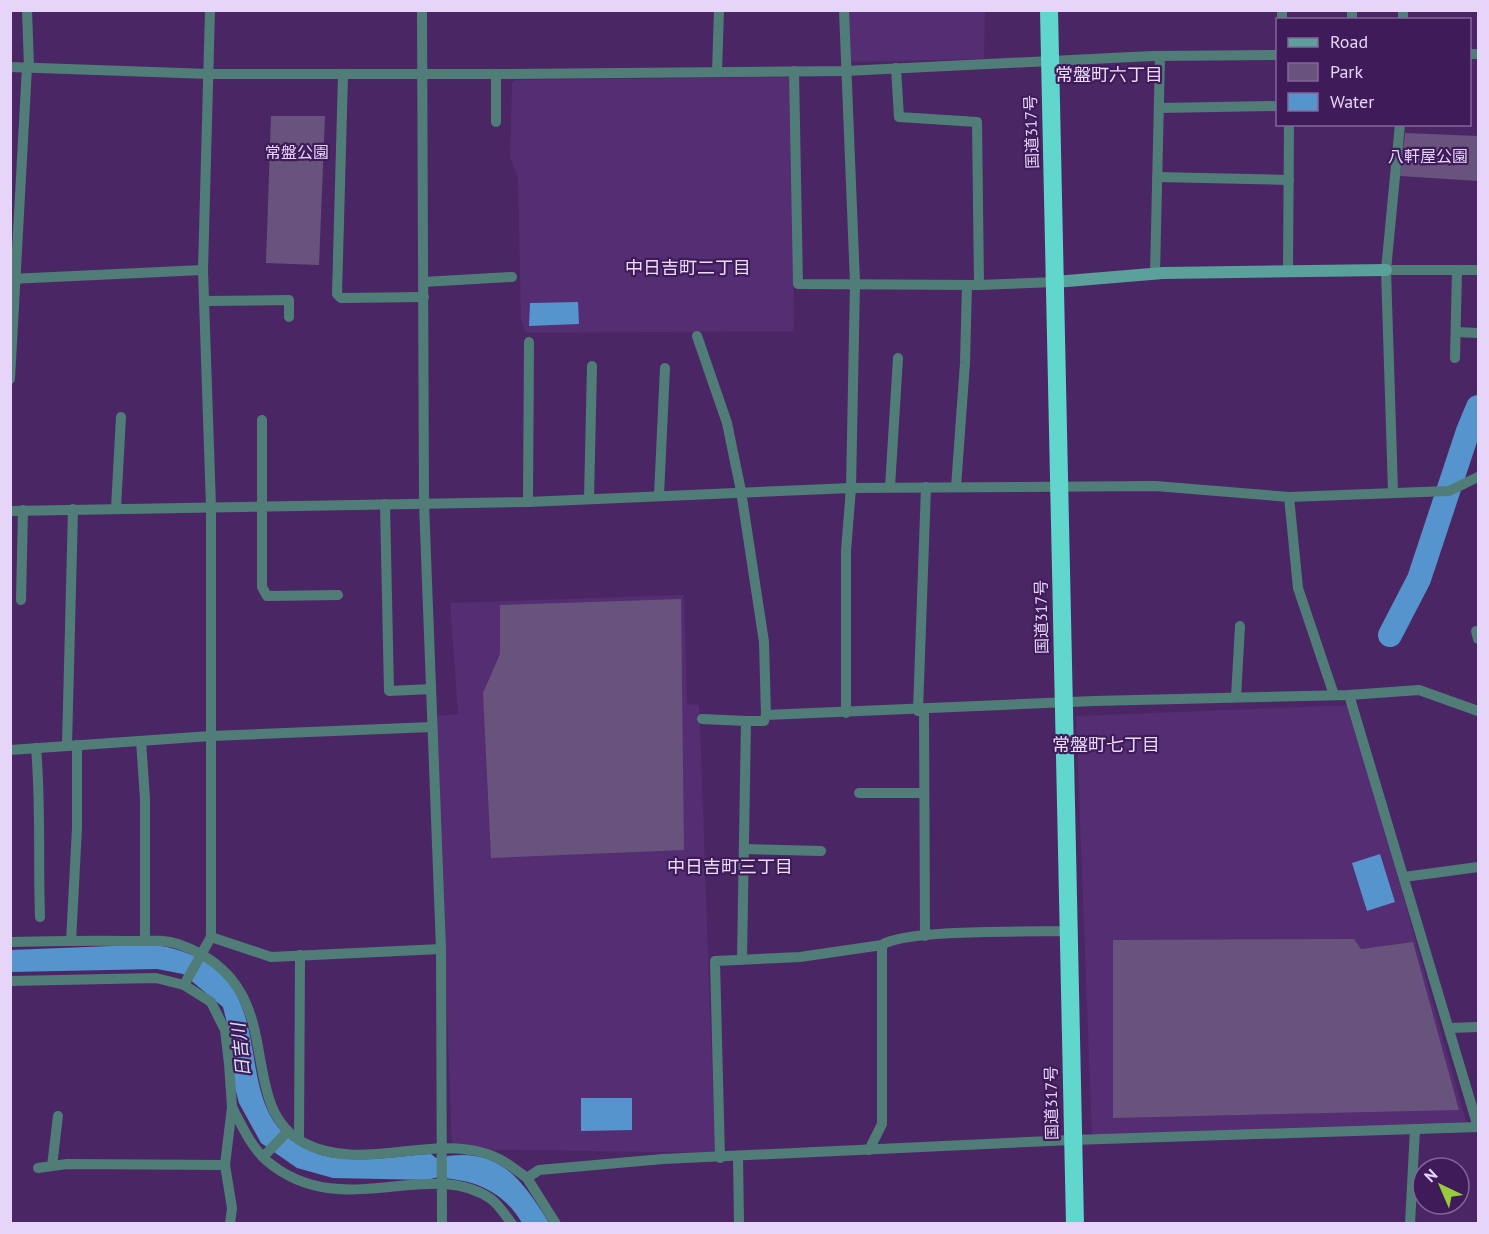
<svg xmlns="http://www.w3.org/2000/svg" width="1489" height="1234" viewBox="0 0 1489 1234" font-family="'PT Sans','Noto Sans JP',sans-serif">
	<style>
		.built { fill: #542d72 }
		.green { fill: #68537c }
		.water { fill: #5594cd }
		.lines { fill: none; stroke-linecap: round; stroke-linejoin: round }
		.river { stroke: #5594cd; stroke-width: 24 }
		.street { stroke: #517d78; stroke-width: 10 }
		.secondary { stroke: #59a19a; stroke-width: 12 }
		.highway { stroke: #60d6cd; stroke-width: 18 }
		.labels { text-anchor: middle; stroke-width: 4.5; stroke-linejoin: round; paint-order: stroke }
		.street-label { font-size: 16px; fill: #e7d4f9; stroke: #3f1c59 }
		.park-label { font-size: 16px; fill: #e7d4fa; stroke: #3f1c59 }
		.neighbourhood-label { font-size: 18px; fill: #eadbf9; stroke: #3f1c59 }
		.water-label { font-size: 18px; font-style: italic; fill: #d4e4f4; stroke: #3f1c59 }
	</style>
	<rect width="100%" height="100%" fill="#4a2764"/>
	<!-- built -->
	<g class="built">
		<polygon points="848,11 985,11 984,59 849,62"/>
		<polygon points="790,77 794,331 526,333 521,320 518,176 510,158 512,83 516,80"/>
		<polygon points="684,595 687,704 699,705 700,724 715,1153 452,1149 436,716 458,714 450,603"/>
		<polygon points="1350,705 1467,1125 1092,1137 1076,716"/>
	</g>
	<!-- green -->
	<g class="green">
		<polygon points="271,116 325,116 319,265 266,263"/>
		<polygon points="1405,133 1478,136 1478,181 1400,176"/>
		<polygon points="681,599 684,850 491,858 483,693 500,654 500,605"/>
		<polygon points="1354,939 1361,949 1413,942 1459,1110 1113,1118 1113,940"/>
	</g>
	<!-- water -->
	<g class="water">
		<polygon points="578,302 579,324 529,326 530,303"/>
		<polygon points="1380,854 1395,902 1367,911 1352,863"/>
		<path d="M112,946C129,946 150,944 167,947C301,978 210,1117 318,1154C353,1165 396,1156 431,1154L436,1158C497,1145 520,1176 549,1223H522C506,1196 483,1183 452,1179C443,1178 437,1176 429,1180L333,1178L297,1168L261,1143L239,1103L234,1084L230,1035L223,1007L183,974L157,969L11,972L10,950Z"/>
		<polygon points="581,1098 632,1098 632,1130 581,1131"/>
	</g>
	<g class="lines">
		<!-- river -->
		<polyline class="river" points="1390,635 1419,579 1468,431 1478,407"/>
		<!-- street -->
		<g class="street">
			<polyline points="27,10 29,67"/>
			<polyline points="422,10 424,503 441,949 442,1224"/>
			<polyline points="844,10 855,283 851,488 846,551 846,713"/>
			<polyline points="1282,10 1282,20"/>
			<polyline points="1352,20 1352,10"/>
			<polyline points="1403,20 1403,10"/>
			<polyline points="1470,54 1478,54"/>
			<polyline points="10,67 210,74 496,74 845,71 1152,56 1278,55"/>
			<polyline points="896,68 899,117 977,122 979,285"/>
			<polyline points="794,71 798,284 979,285 1055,282"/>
			<polyline points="717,72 719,10"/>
			<polyline points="343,75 337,294 341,298 424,297"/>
			<polyline points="1159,108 1278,106"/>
			<polyline points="496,122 496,74"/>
			<polyline points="1157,177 1289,180"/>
			<polyline points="1386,270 1478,270"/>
			<polyline points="1288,271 1289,124"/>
			<polyline points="1155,274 1160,56"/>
			<polyline points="10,279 203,270"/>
			<polyline points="423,282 512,277"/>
			<polyline points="204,301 289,300 289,317"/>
			<polyline points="1456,332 1478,333"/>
			<polyline points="697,336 727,423 741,491 764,642 766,715"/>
			<polyline points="1455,358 1457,270"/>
			<polyline points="10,379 27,67"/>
			<polyline points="262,420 262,587 267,596 338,595"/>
			<polyline points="890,487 898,358"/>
			<polyline points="956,487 965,363 967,285"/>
			<polyline points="1393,491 1386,270 1400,124"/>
			<polyline points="659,495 665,368"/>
			<polyline points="1289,497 1298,588 1334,695"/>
			<polyline points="589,499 592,366"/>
			<polyline points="528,502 529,342"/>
			<polyline points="385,504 389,691 431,689"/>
			<polyline points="116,508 121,417"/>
			<polyline points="10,511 528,502 851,488 1155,486 1289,497 1449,491 1478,477"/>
			<polyline points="21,600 23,510"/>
			<polyline points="1476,631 1478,639"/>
			<polyline points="1349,695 1478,1127"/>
			<polyline points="1236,697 1240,626"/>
			<polyline points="924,710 925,936"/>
			<polyline points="918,711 926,487"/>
			<polyline points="702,719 746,721 742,959"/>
			<polyline points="746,721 764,721 766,715 1094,701 1349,695 1419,690 1478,711"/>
			<polyline points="141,741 145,799 145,941"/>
			<polyline points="67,746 73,509"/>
			<path d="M36,748C41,804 38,861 40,917"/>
			<polyline points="10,750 211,736 432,727"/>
			<polyline points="859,793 924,793"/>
			<polyline points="744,849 821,851"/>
			<polyline points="1404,877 1478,867"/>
			<polyline points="211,937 271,957 441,949"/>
			<polyline points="71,941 77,828 77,745"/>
			<path d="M10,942C51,941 92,940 133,941C148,941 164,939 178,944C296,985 230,1103 304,1143C360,1172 426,1136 484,1153C500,1157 514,1168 527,1178L539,1170L663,1159L1072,1140L1478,1127"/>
			<polyline points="10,981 156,978 184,985 211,1002 225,1030 229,1064 232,1107 225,1165 232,1208 230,1224"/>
			<polyline points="184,985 211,937 211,507 203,270 210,10"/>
			<polyline points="1449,1028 1478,1027"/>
			<path d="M232,1107C241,1124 251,1147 267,1161C341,1224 429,1156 491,1199C499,1205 506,1216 512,1224"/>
			<polyline points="299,1139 300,955"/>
			<polyline points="869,1150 882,1124 882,945"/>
			<polyline points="263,1157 288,1131"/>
			<polyline points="738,1157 739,1224"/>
			<path d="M720,1158L715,961L800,957L882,945C905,929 1032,932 1067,931"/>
			<polyline points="52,1166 58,1116"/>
			<polyline points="38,1168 67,1164 225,1165"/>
			<polyline points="527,1178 556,1224"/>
			<polyline points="1410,1224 1415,1129"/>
		</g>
		<!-- secondary -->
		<polyline class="secondary" points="1055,282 1163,273 1386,270"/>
		<!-- highway -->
		<polyline class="highway" points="1049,10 1075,1224"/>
	</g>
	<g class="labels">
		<!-- street labels -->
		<g class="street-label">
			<text transform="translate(1031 132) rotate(-92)" y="6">国道317号</text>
			<text transform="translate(1041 617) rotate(-91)" y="6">国道317号</text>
			<text transform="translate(1051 1103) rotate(-91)" y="6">国道317号</text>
		</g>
		<!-- park labels -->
		<g class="park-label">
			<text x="297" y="158">常盤公園</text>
			<text x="1428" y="162">八軒屋公園</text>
		</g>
		<!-- neighbourhood labels -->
		<g class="neighbourhood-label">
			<text x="1109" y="81">常盤町六丁目</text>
			<text x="688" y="274">中日吉町二丁目</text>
			<text x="1106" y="751">常盤町七丁目</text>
			<text x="730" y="873">中日吉町三丁目</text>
		</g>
		<!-- water labels -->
		<g class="water-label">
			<text transform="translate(241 1050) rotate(-96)" y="6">日吉川</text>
		</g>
	</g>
	<!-- border -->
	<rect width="1489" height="1234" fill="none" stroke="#e7d4f9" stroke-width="24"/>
	<!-- legend -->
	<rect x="1276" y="18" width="195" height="108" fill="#3f1c59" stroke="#826699" stroke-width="1.5"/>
	<rect x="1288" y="38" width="30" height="9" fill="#59a19a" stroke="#826699" stroke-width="1.5"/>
	<text x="1330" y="48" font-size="18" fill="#e7d4f9">Road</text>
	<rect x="1288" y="63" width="30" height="18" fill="#68537c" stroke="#826699" stroke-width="1.5"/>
	<text x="1330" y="78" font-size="18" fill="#e7d4f9">Park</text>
	<rect x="1288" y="93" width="30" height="18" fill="#5594cd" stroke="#826699" stroke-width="1.5"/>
	<text x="1330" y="108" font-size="18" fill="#e7d4f9">Water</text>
	<!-- north arrow -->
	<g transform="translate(1441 1186) rotate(316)"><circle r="28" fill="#3f1c59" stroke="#826699" stroke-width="1.5"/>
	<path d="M0-4.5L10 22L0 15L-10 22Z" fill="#96cc39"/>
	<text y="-9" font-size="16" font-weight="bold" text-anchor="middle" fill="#e7d4f9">N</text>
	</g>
</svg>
